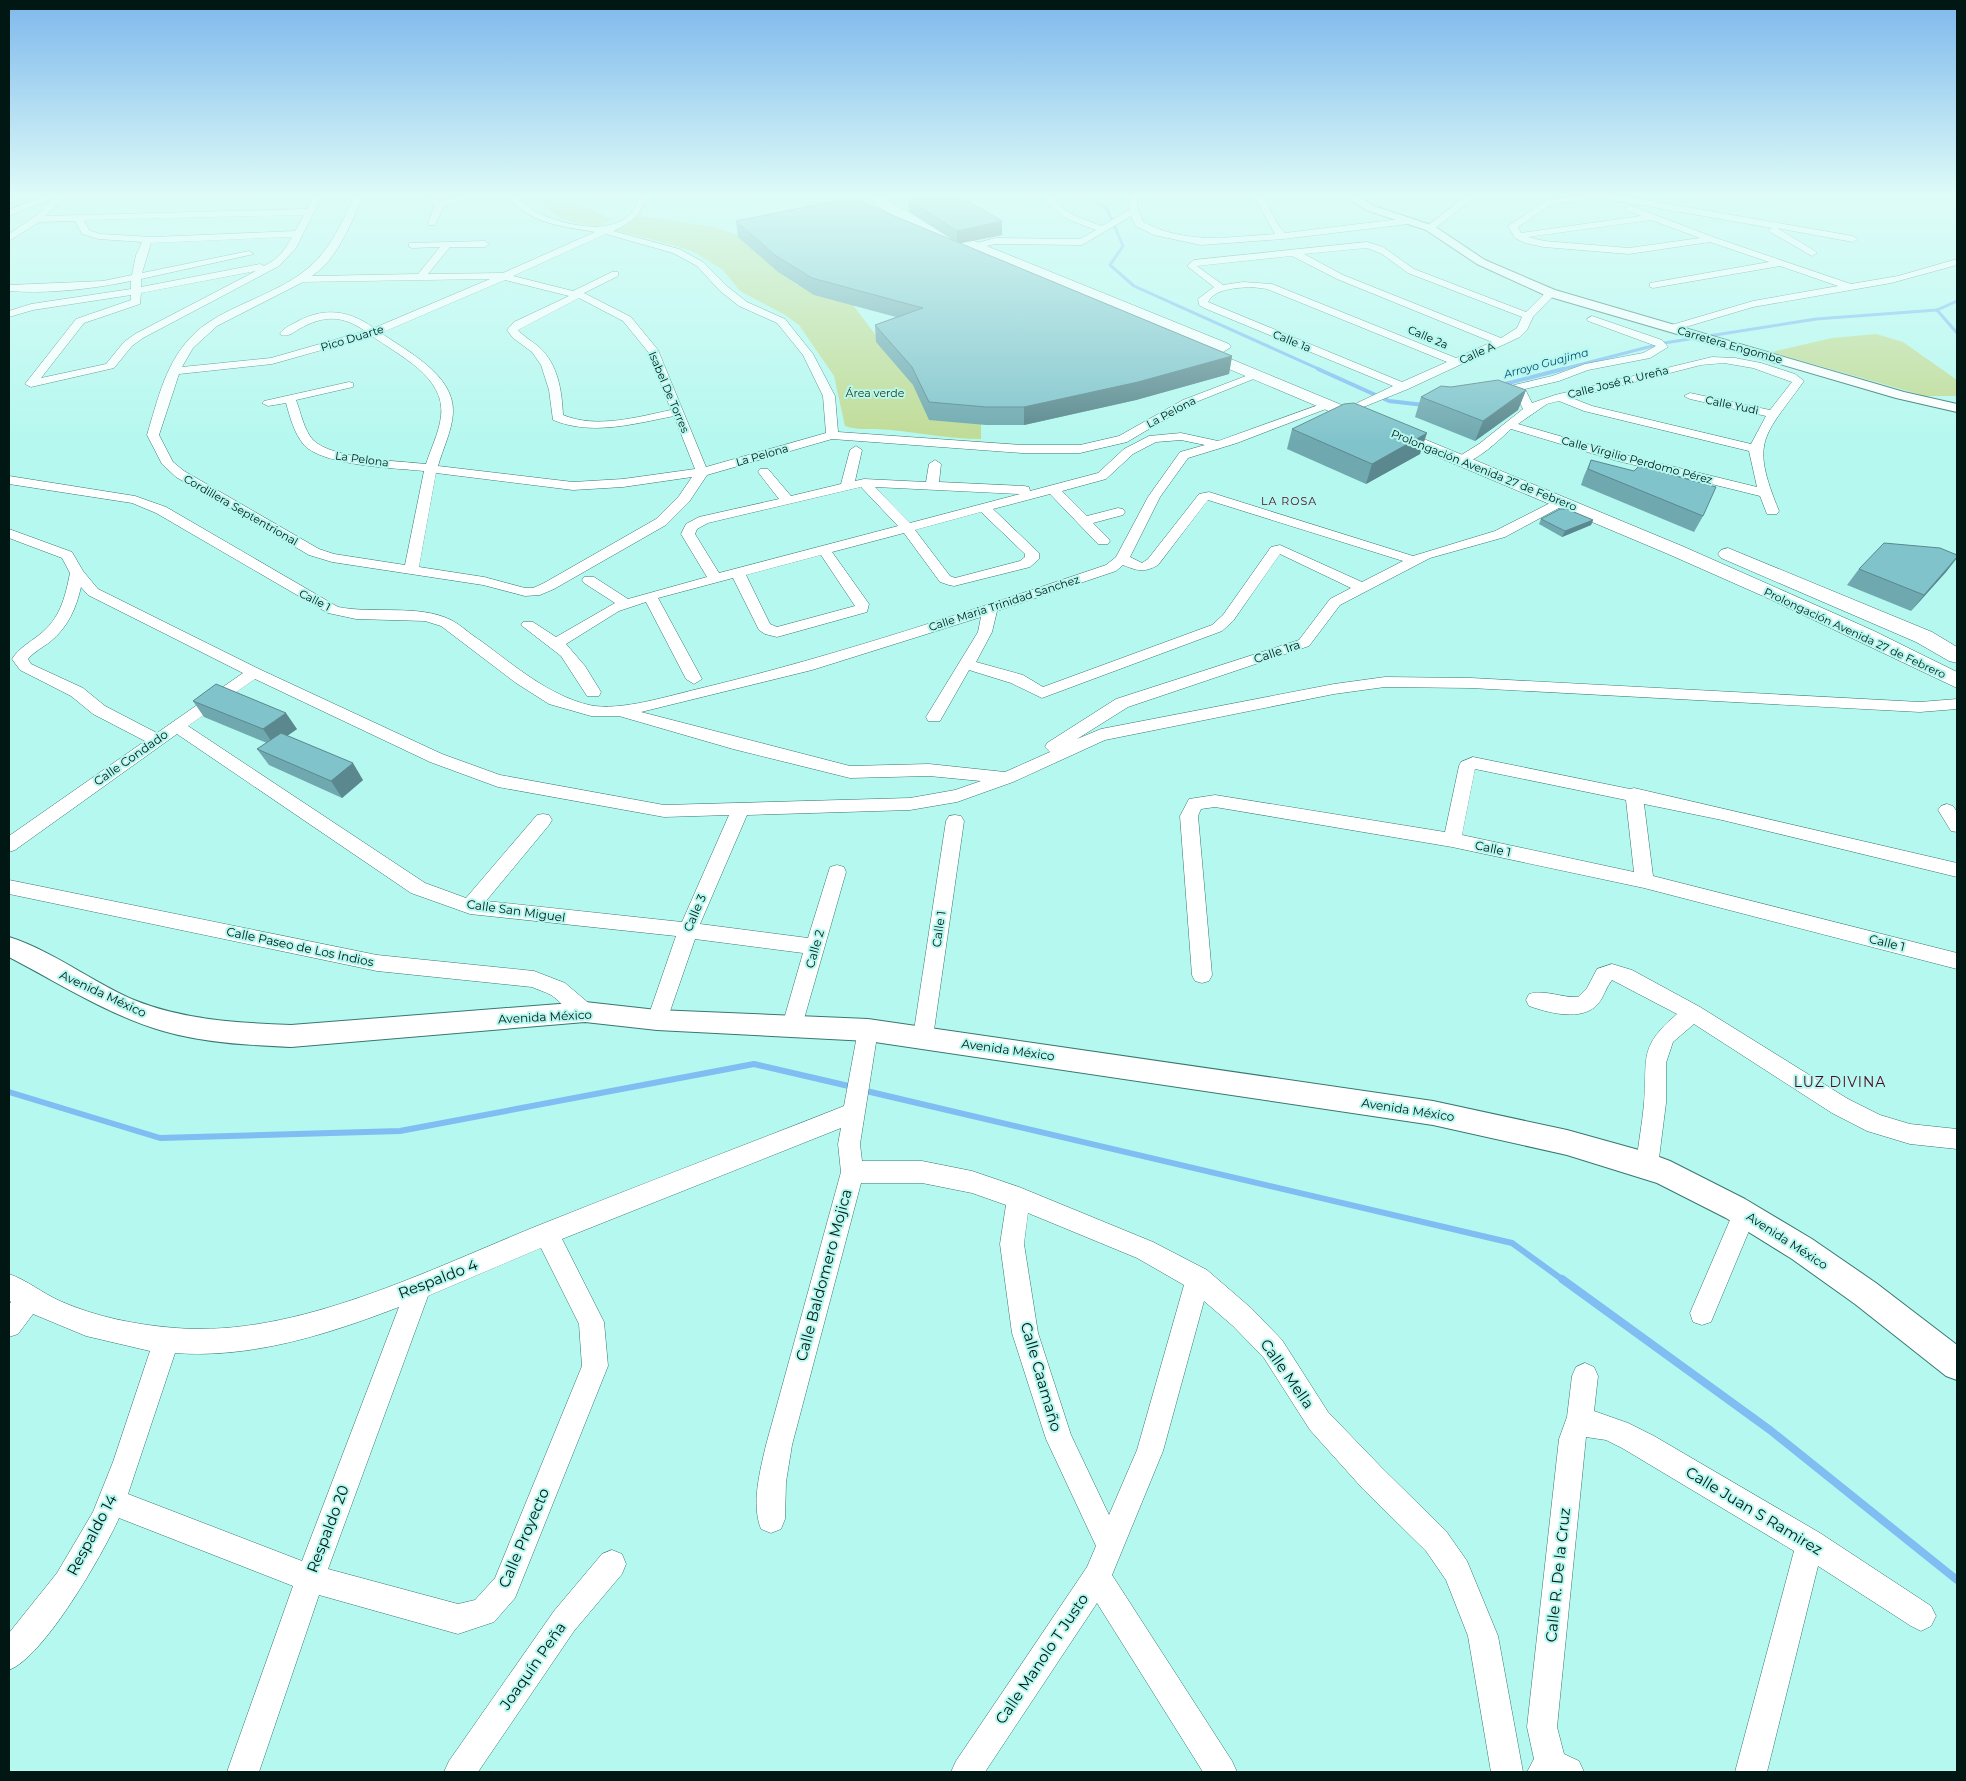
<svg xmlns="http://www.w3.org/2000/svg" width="1966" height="1781" viewBox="0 0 1966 1781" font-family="Montserrat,sans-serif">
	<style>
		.green { fill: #c0db95 }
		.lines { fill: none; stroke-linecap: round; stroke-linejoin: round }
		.stream-far3 { stroke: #7fbdf2; stroke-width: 3 }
		.stream-far2 { stroke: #7fbdf2; stroke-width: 4 }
		.stream-far1 { stroke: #7fbdf2; stroke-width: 6 }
		.stream { stroke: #7fbdf2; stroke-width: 8 }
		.minor-casing { stroke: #377870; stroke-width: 1 }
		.tertiary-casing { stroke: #377870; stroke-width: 2 }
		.primary-casing { stroke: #377870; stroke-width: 1 }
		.minor { fill: #fff; fill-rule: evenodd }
		.tertiary { fill: #fff; fill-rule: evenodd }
		.primary { fill: #fff; fill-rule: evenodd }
		.wall { fill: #6fa8af }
		.shaded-wall { fill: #5a888e }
		.building { fill: #81c3cb; stroke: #5a888e }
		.labels { text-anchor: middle; stroke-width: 4; stroke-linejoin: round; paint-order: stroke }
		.far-street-label { font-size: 11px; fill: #001714; stroke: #b5f8ef }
		.far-water-label { font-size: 11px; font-style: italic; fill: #074670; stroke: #b5f8ef }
		.far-park-label { font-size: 11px; fill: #2a3711; stroke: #b5f8ef }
		.far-neighbourhood-label { font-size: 11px; letter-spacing: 1px; fill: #4e0922; stroke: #b5f8ef }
		.street-label { font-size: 12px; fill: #001714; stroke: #b5f8ef }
		.neighbourhood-label { font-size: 14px; letter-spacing: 1px; fill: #4e0922; stroke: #b5f8ef }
		.near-street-label { font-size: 15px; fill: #001714; stroke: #b5f8ef }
	</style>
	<rect width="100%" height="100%" fill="#b5f8ef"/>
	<!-- green -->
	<g class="green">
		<polygon points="527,194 554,194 612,219 596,227 568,221 554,214"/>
		<path d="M647,194H651L639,216L715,227L746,238L784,276L797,285L853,305L913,385L981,423V439C951,439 922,433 891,430C876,428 859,431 845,426L834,376L799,325L785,315L740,291L723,270L696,253L677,246L614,230L625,223Z"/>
		<polygon points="1876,334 1903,342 1957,380 1957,396 1925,396 1771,352 1832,338"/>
	</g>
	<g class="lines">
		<!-- stream-far3 -->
		<g class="stream-far3">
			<polyline points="1084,194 1107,209 1123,246 1110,265 1134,286 1321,370"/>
			<polyline points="1937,310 1957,333"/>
			<polyline points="1559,370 1664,343 1816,319 1937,310 1957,301"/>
		</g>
		<!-- stream-far2 -->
		<g class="stream-far2">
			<polyline points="1318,369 1389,401 1424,405"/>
			<polyline points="1501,385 1563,369"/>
		</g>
		<!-- stream-far1 -->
		<g class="stream-far1">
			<polyline points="862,1090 1512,1243 1563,1280"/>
			<polyline points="9,1092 160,1138 400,1131 754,1064 853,1087"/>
		</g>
		<!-- stream -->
		<polyline class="stream" points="1562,1279 1770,1430 1957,1580"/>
		<defs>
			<g id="minor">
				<path d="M49,194H69L45,216L307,209L315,194H323L296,248L279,266L143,338L132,346L114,368L31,387L25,384L76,319L131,300V295L33,310L9,317V311L31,304L131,289V281C92,289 49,294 9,291V285L103,281L132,275L136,255L142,242L99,239L82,234L75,221L39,222L9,241V234L34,217L56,197L9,216V210ZM304,215L295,231L153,237L100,234L89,230L84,220ZM292,237C286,249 277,260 264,266L260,264L141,287V279L254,254L249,251L142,273L151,243ZM256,271L135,334L124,342L106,364L41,378L84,323L140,304L141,293Z"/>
				<polygon points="139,194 191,194 187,197 143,197"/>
				<path d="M356,194H364C351,223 339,257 312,276L418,274L440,247L412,248L409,247V243L485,241L490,244L485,247H450L428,274L503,273L595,232C559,226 530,224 504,194H513C520,200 527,207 534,211C559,224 612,238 632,212C636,207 638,200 641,194H649C639,215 635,221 613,231L679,249L703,262L728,287L747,302L785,319L813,354L835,396L838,432L1022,445H1080L1119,436L1183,400L1251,374L1255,373L1261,376L1191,404L1127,442L1080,453H1022L832,439L707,475L689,502L666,525L554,589L540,595L525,596L483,585L332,562L309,555L176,477L162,464L147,435C158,399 166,360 195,333C211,318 234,308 254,299C317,271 326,256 356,194ZM606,234L673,253L697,266L720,291L739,306L777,323L803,355L823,396L826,433L706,467L658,350L631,317L584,293L618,276V272H612L573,291L513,276ZM490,279L374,328C350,311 327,307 300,320C293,324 285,327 280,333L281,335C288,337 293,333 299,329C324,315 342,315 365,331L271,358L182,367L193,348L217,326L303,282ZM505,280L569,296L514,322L507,330L513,338L532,352L541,365L549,390L553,420C592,436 633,424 674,416L695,469L623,479L573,482L438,466C443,448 452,431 453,413C455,375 408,352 381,333ZM579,298L623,321L649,353L671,410C637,417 597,429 563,415C562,391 558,364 539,347C532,341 524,337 518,330ZM372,336C398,355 446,377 441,416C439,433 431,448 426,464C398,461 332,459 313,440C304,430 301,413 296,400L353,387V383L349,382L264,401L262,403L268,406L286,403C290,417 294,433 304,445C324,466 395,468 424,471L405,565L334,554L319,549L184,471L173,462L159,435L179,374L272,364ZM436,473L573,490L623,487L692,477L679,496L656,519L544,583L533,588H525L484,577L419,567Z"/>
				<polygon points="470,194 485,194 444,206 435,225 429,225 428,223 435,205 427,201 427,197 441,201"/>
				<path d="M1043,194H1051C1062,214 1083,219 1102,226L1129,210L1130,194H1138L1137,206L1143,222C1188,245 1227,237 1275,234L1253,194H1262L1278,225L1285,233L1408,218L1412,221L1408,224L1283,239L1201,245L1154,235L1136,226L1131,216L1082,245L995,244L957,253L952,250L995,238L1080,239L1096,230C1074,222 1054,216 1043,194Z"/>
				<polygon points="1469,194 1479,194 1433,230 1427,230 1427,226"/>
				<path d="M1589,194H1611L1853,236L1858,239L1853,242L1777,228L1815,251L1817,253L1812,256L1770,232L1768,230L1772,228L1601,198L1552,204L1518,227L1521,233L1641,216L1626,210L1625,208L1629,205L1713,237L1851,284L1898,276L1957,259V265L1891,283L1753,307L1672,331L1668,330V326L1753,301L1838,286L1780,266L1653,288L1650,287V283L1769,262L1710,242L1629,254L1544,247L1525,243L1515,238L1508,226L1547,200ZM1651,220L1700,238L1629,248L1544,241L1528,237Z"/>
				<path d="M1367,242L1383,247L1414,269L1526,312L1547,291L1556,293L1533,317L1527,330L1520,337L1408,389L1361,408L1355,405L1357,403L1393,386L1204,308L1199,305L1198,299L1214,287L1187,266L1194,260ZM1367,248L1382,254L1408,273L1522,317L1517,328L1501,338L1343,275L1304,254ZM1292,256L1337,279L1492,342L1456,358L1272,284L1243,282L1223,285L1197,266ZM1252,287L1267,289L1447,362L1402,382L1208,302C1215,288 1238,288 1252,287Z"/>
				<path d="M1592,316L1662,340L1668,347L1650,358L1588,370L1559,381L1525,389L1532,403L1555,395L1712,357L1735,358L1761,363L1795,374L1804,381C1763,438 1750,440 1779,511L1777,514H1767L1760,496L1614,460L1511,429C1500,439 1473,466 1458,463L1456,460L1458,457L1479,444L1523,409L1512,387L1514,385L1552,376L1585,364L1643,353L1656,346L1588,321L1587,319ZM1724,363L1753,368L1792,382L1770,410L1690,393L1684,396L1690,399L1766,416L1751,444L1592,406L1572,398L1701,365ZM1559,401L1584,411L1749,451L1757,487L1622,454L1518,424L1547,404Z"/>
				<path d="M1327,402L1333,405L1331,407L1237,443L1188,458L1160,497L1130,557L1142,563L1148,559L1199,494L1209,492L1413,556L1495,531L1558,499L1563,498L1570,502L1505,537L1430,558L1340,605L1309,646L1128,707L1077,739L1101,729L1334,684L1385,677L1471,678L1920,702L1957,699V709L1920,712L1471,688L1385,687L1334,694L1105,740L1013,782L957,802L910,810L747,815L700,924L808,938L830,867L837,865L844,867L846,872L802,1026L799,1032L792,1035L785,1032L782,1026L803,953L695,939L667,1020L664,1026L657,1029L650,1026L647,1020L676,936L470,914L411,893L177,734L15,850L9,852V836L145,741L93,714L71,696L20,670L12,659C19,648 29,643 39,635C60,619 65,598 70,573L62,558L9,538V529L72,552L83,571L98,589L259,669L442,754L500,775L664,805L910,798L955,790L981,781L929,776L850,778L733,749L619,716H591L549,704L516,683L441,626L425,621L356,619L328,613L156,513L132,503L9,484V476L135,496L166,507L338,607C373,614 419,604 451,620C461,625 471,635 481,641C515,666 548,695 589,705C620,712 671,695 702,688C839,655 973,610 1106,565L1116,557L1148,497L1180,452L1205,445L1181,440L1156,442L1133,454L1106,479L1062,491L1087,516L1118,508L1123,509L1125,512L1123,515L1093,523L1108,538L1110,541L1108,544H1098L1050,494L993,509L1039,553V559L1030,567L954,586L949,585L940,582L904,533L832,552L869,604L867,612L777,637L765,634L759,630L733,578L658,598L702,679L694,684L686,679L646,602L619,611L566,644L585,666L601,692L599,696H587L561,656L521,625L523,622H533L556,637L615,603L584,583L582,580L584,577H594L628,599L707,577L681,534L686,524L699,517L779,499L758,472L760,469H768L791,496L841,484L850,450L856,446L862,450L855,481L864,479L926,482L929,464L935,460L941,464L939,482L1024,486L1029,487L1030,491L1098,473L1124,449L1149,436L1181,433L1218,441ZM861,487L898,526L719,573L695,534L697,529L708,523ZM875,487L1020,494L910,523ZM1208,500L1403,561L1362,582L1280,545L1271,547L1223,615L1212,625L1043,687L1023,675L976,662L992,632L997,611L1116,571L1123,565C1138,571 1144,573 1158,565ZM981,512L1025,554V557L1020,561L955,578L950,576L915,530ZM1280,554L1351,588L1330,599L1299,640L1116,699L1047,743L1045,747L1050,752L1005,772L929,764L850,766L641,712L812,670L981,617L978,632L926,717L928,721H940L969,670L1011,683L1042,698L1222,631L1233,621ZM821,555L855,606L777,627L770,624L746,575ZM81,587L88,595L243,673L157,733L105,706L83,688L31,664L28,659C34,652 43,647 50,642C68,627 76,609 81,587ZM255,679L430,762L498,787L664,817L729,815L682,922L486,901L549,825L552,820L549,815L543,814L537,815L466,898L425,883L188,726Z"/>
				<path d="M1473,757L1630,789L1634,788L1957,863V877L1722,820L1644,804L1653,876L1957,953V969L1644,888L1452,847L1215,807L1201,809L1198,816L1212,975L1209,981L1202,983L1195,981L1192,975L1180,816L1189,799L1215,795L1445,832L1459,766L1461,762ZM1475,769L1626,800L1634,872L1462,835Z"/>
				<polygon points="1947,804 1953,806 1957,812 1957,832 1951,831 1938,810 1941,806"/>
				<polygon points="955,815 961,816 964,821 933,1037 930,1043 923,1046 916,1043 913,1037 946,821 949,816"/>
				<path d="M9,880L377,955L534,971L565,983L592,1006L595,1012L592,1018C575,1024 565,1004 551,995C546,992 538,990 532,987L377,971L9,894Z"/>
				<path d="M1612,964L1632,970L1700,1007L1848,1099L1880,1115L1910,1124L1957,1129V1149L1910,1144L1867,1131L1832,1113L1694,1024L1673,1042L1666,1063V1103L1658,1166L1655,1173L1647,1177L1639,1173L1636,1166C1638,1145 1642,1125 1644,1104C1648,1059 1637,1048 1677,1014L1612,980C1606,987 1604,997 1598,1004C1582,1022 1549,1013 1529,1006L1526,1000L1529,994C1544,989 1562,998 1578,997L1587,988L1597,969Z"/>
				<path d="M868,1021L875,1024L878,1030L860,1144L862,1161H922L972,1171L1019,1187L1153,1242L1207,1270L1251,1308L1282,1340L1328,1412L1383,1469L1446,1531L1467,1561L1498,1636L1523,1772H1491L1468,1636L1446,1580L1426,1551L1363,1489L1310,1430L1264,1358L1233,1326L1204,1301L1163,1451L1112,1575L1232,1761L1237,1772H1203L1097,1603L985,1772H951L956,1761L1087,1567L1096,1546L1046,1439L1012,1333L1000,1244L1006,1205L972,1193L922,1183H861L792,1445L786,1482L785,1519L781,1529L771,1533L761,1529C751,1504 760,1471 766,1445L841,1172L838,1144L841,1128L562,1239L604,1322L608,1366L515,1598L494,1622L458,1634L319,1595L259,1772H227L293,1586L119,1518C103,1554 44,1657 9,1670V1633L57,1573L93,1512L113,1462L150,1351L86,1336L33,1314L18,1334L9,1337V1305L11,1302L9,1300V1274C27,1280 42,1293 60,1301C96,1317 137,1325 176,1328C297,1338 432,1268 542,1224C642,1184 743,1146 844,1106L858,1030L861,1024ZM1028,1213L1137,1258L1184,1285L1137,1450L1109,1515L1071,1435L1038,1333L1024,1244ZM541,1248L579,1324L582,1366L495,1578L475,1600L458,1604L328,1569L428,1296ZM399,1307L302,1561L128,1494L175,1353C251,1359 329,1334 399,1307Z"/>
				<polygon points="1744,1203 1752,1206 1756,1214 1711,1322 1702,1325 1693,1322 1690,1313 1736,1206"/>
				<polygon points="1585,1363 1594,1367 1598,1376 1594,1411 1628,1423 1654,1436 1820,1533 1931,1606 1936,1616 1931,1626 1921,1631 1911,1626 1818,1566 1767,1772 1735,1772 1794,1551 1622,1448 1606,1440 1586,1437 1557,1727 1564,1754 1579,1761 1584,1772 1527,1772 1534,1759 1527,1727 1559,1439 1567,1417 1572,1376 1576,1367"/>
				<polygon points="612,1550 622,1554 626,1564 622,1574 574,1631 478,1772 444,1772 449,1761 554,1611 602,1554"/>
			</g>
			<g id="tertiary">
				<polygon points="1340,194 1353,194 1374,206 1434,226 1485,260 1555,290 1904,392 1957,404 1957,412 1896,398 1547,296 1477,264 1426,230 1366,210"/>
				<path d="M9,937C53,951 92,982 134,1000C183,1020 239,1023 291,1025L585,1002L657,1010L868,1019L1433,1101L1567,1130L1646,1152L1670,1161L1745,1199L1812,1239L1876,1283L1957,1345V1380L1946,1376L1855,1304L1792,1259L1726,1218L1657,1183L1567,1155L1433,1125L868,1041L657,1030L585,1022L291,1047C249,1045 204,1043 163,1031C108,1015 59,983 9,957Z"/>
			</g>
			<g id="primary">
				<polygon points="839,194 852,194 865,208 887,219 880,223 855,214"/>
				<polygon points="867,194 880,194 888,201 925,221 1229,344 1231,347 1223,352 1217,350 915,227 878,207"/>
				<polygon points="1197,345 1682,546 1872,630 1957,672 1957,688 1763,596 1668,554 1191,353 1189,350"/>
				<polygon points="1728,548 1932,632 1957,647 1957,663 1949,661 1916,642 1721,558 1718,554 1721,550"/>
			</g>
		</defs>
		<!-- minor casing -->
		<use href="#minor" class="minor-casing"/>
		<!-- tertiary casing -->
		<use href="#tertiary" class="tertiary-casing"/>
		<!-- primary casing -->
		<use href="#primary" class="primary-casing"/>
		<!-- minor -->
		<use href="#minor" class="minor"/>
		<!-- tertiary -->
		<use href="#tertiary" class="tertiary"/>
		<!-- primary -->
		<use href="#primary" class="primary"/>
	</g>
	<!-- wall -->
	<g class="wall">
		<polygon points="908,199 1002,235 960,243 1232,356 1229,374 1136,400 1024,425 986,425 929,420 913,385 876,342 875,325 896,317 814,295 778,272 738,237 736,221 951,239 909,212"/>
		<polygon points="1451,387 1526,390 1518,410 1475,441 1415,417 1421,397"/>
		<polygon points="1292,429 1420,454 1366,484 1287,449"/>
		<polygon points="1591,460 1703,516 1694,532 1581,485 1584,476"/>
		<polygon points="1541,519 1593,520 1591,525 1562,537 1539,524"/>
		<polygon points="1957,558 1946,572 1911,611 1847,585 1859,569"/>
		<polygon points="193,701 297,729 287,736 363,780 342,798 269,765 257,749 267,743 204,717"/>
	</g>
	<!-- shaded-wall -->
	<g class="shaded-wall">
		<polygon points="1002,221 1002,235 957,244 957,231"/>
		<polygon points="1232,356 1229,374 1136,400 1024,425 1024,407"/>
		<polygon points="1526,390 1518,410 1475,441 1483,421"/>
		<polygon points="1427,433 1420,454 1366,484 1372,464"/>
		<polygon points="1593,520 1591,525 1562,537 1565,531"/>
		<polygon points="1957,558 1946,572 1911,611 1924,595"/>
		<polygon points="286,713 297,729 274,745 263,729"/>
		<polygon points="353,763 363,780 342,798 331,781"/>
	</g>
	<!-- building -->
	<g class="building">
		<polygon points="936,194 956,194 1002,221 957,231 908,199"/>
		<polygon points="851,198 1232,356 1138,382 1024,407 986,407 929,402 912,367 875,325 923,308 812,278 776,256 736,221"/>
		<polygon points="1498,380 1526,390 1483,421 1421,397 1441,386 1451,387"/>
		<polygon points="1354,403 1427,433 1372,464 1292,429 1344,404"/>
		<polygon points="1591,460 1634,471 1639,466 1716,487 1703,516 1588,469"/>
		<polygon points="1560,509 1567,509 1593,520 1565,531 1541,519"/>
		<polygon points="1884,543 1940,548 1957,555 1957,557 1924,595 1859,569"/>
		<polygon points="216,684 286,713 263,729 193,701"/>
		<polygon points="281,733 353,763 331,781 257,749"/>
	</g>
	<!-- sky -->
	<linearGradient id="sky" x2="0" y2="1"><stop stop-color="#7eb8ec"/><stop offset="0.44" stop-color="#defcf8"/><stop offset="1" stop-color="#defcf8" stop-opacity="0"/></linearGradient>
	<rect width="1966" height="443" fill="url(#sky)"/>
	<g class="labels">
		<!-- far-street labels -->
		<g class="far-street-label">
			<text transform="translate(1428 337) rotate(23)" y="4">Calle 2a</text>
			<text transform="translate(352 338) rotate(-17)" y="4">Pico Duarte</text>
			<text transform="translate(1292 341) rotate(22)" y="4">Calle 1a</text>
			<text transform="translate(1730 345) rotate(16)" y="4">Carretera Engombe</text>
			<text transform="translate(1477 353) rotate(-24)" y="4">Calle A</text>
			<text transform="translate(1618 382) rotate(-14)" y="4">Calle José R. Ureña</text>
			<text transform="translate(669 392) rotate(67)" y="4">Isabel De Torres</text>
			<text transform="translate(1732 405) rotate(12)" y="4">Calle Yudi</text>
			<text transform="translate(1171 412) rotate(-28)" y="4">La Pelona</text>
			<text transform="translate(762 455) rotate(-16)" y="4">La Pelona</text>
			<text transform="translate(362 459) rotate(8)" y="4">La Pelona</text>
			<text transform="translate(1637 460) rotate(15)" y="4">Calle Virgilio Perdomo Pérez</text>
			<text transform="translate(1484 470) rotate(22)" y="4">Prolongación Avenida 27 de Febrero</text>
			<text transform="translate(241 510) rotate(30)" y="4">Cordillera Septentrional</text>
			<text transform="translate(315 600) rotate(27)" y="4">Calle 1</text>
			<text transform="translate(1004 603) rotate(-18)" y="4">Calle Maria Trinidad Sanchez</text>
			<text transform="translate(1855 633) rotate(25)" y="4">Prolongación Avenida 27 de Febrero</text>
		</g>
		<!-- far-water labels -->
		<g class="far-water-label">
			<text transform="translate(1546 363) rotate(-15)" y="4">Arroyo Guajima</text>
		</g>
		<!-- far-park labels -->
		<g class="far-park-label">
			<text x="875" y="397">Área verde</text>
		</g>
		<!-- far-neighbourhood labels -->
		<g class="far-neighbourhood-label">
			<text x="1289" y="505">LA ROSA</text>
		</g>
		<!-- street labels -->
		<g class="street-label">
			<text transform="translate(1277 652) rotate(-19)" y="4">Calle 1ra</text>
			<text transform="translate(131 758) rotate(-35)" y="4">Calle Condado</text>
			<text transform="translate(1493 849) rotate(12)" y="4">Calle 1</text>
			<text transform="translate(516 911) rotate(8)" y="4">Calle San Miguel</text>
			<text transform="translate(695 913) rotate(-67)" y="4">Calle 3</text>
			<text transform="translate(939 929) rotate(-82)" y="4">Calle 1</text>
			<text transform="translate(1887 943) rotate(14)" y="4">Calle 1</text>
			<text transform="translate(300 947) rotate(12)" y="4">Calle Paseo de Los Indios</text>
			<text transform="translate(815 949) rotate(-74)" y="4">Calle 2</text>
			<text transform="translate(103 994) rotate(25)" y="4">Avenida México</text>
			<text transform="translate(545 1017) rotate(-3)" y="4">Avenida México</text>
			<text transform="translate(1008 1050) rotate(8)" y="4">Avenida México</text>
			<text transform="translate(1408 1110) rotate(9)" y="4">Avenida México</text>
			<text transform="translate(1787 1241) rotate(33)" y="4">Avenida México</text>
		</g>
		<!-- neighbourhood labels -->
		<g class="neighbourhood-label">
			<text x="1840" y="1087">LUZ DIVINA</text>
		</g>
		<!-- near-street labels -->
		<g class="near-street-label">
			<text transform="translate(824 1275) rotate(-75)" y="5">Calle Baldomero Mojica</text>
			<text transform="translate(438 1279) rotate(-21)" y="5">Respaldo 4</text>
			<text transform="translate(1287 1374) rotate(55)" y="5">Calle Mella</text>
			<text transform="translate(1041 1377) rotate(74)" y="5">Calle Caamaño</text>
			<text transform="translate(1754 1511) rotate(31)" y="5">Calle Juan S Ramirez</text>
			<text transform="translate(328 1529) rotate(-69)" y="5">Respaldo 20</text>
			<text transform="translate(92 1535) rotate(-62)" y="5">Respaldo 14</text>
			<text transform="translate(524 1538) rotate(-67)" y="5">Calle Proyecto</text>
			<text transform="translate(1558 1575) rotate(-84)" y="5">Calle R. De la Cruz</text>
			<text transform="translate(1042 1659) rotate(-56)" y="5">Calle Manolo T Justo</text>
			<text transform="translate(533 1666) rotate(-55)" y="5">Joaquín Peña</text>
		</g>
	</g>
	<!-- border -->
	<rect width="1966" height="1781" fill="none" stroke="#001714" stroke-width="20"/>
</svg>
